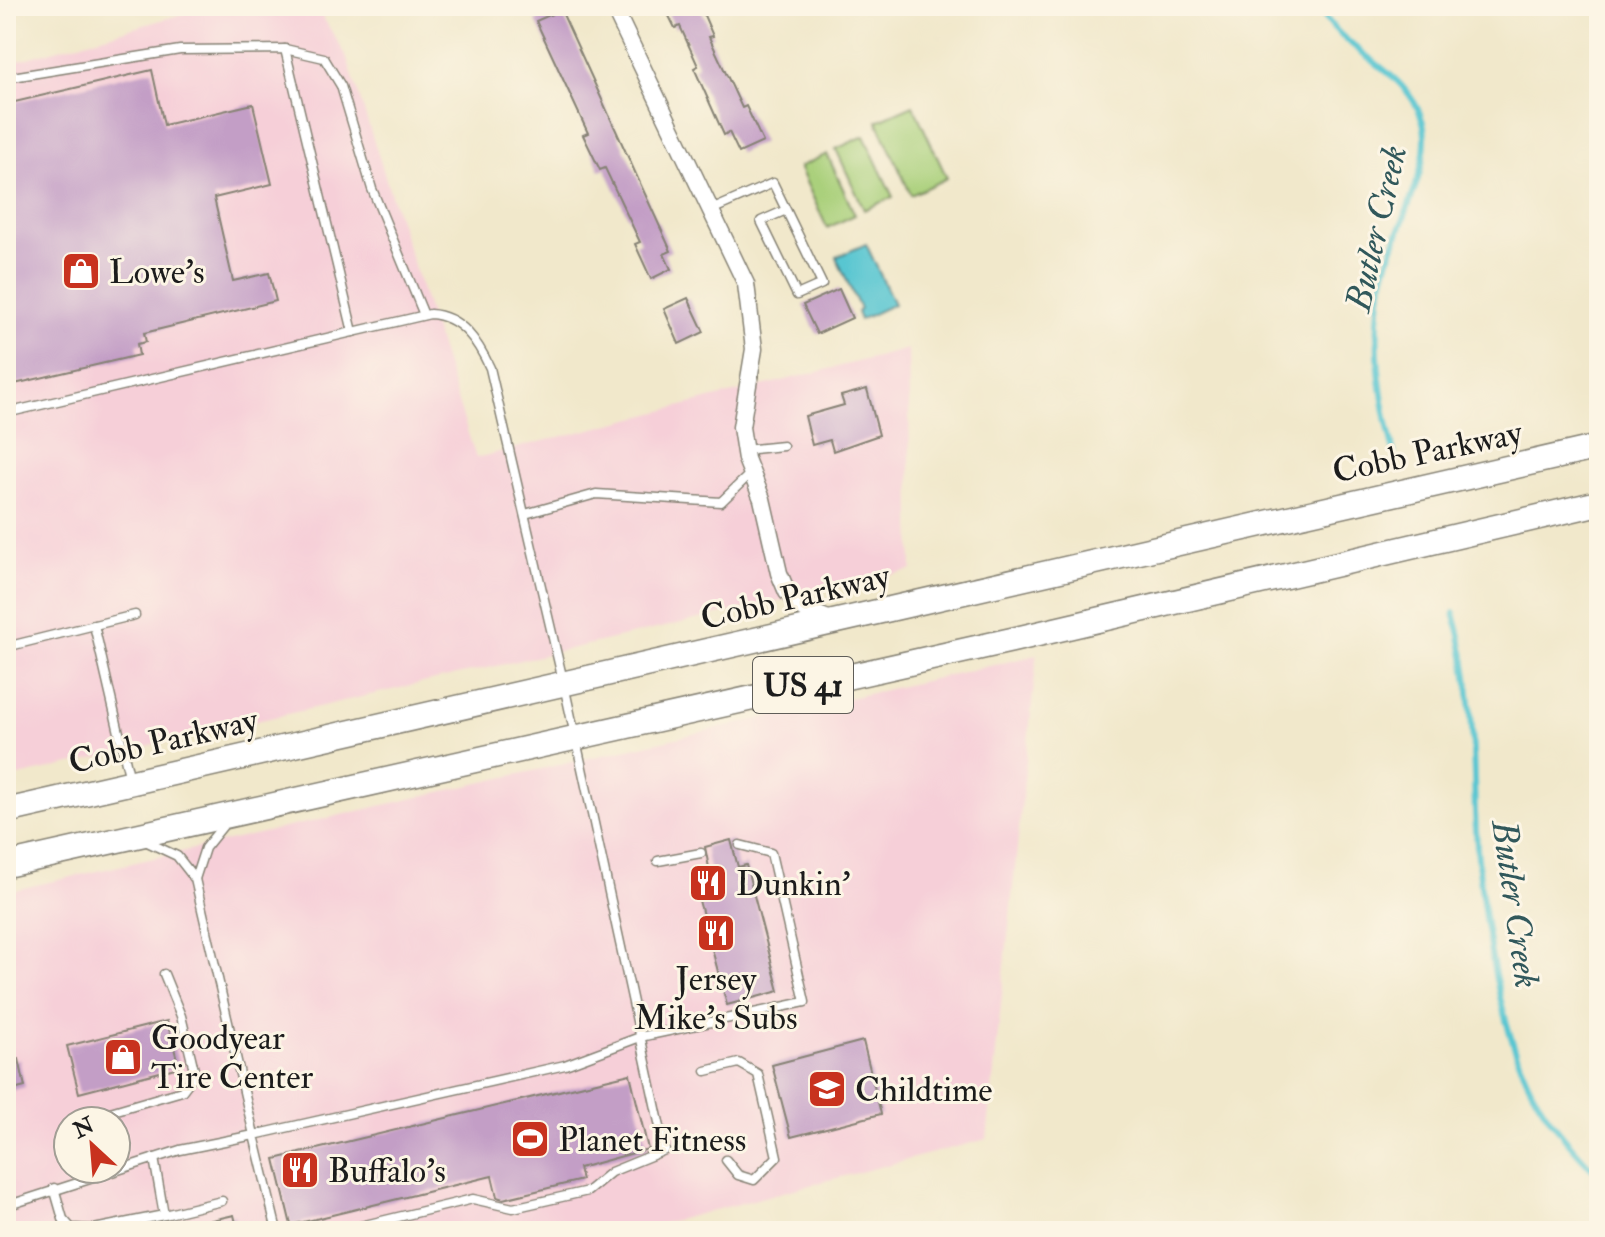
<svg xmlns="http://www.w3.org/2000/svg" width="1605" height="1237" viewBox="0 0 1605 1237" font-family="'IM FELL Double Pica',serif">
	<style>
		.built { fill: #f6cfd8; fill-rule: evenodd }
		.green { fill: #aad07b; stroke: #63764c; stroke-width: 2 }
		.water { fill: #59c6d1; stroke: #3a7176; stroke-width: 2 }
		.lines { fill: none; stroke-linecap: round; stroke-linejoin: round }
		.stream { stroke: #59c6d1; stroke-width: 6 }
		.building { fill: #c39ec6 }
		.lane-casing { stroke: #868274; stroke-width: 11 }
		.street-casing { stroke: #868274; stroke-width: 19 }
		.primary-casing { stroke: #868274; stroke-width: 27 }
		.lane { stroke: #fff; stroke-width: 8 }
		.street { stroke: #fff; stroke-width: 16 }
		.primary { stroke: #fff; stroke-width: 24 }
		.labels { text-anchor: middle; stroke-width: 6; stroke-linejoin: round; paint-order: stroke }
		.shield { fill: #fcf5e5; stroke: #5f5d58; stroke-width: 2 }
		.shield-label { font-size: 32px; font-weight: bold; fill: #1c1c1c }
		.poi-label { font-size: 34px; fill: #1c1c1c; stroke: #fcf5e5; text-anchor: start }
		.street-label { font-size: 34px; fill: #1c1c1c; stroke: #fcf5e5 }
		.water-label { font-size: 36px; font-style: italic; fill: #31585b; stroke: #fcf5e5 }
	</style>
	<rect width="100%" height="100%" fill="#fcf5e5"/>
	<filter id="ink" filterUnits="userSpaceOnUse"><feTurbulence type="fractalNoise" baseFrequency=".0125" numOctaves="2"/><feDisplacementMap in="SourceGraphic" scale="16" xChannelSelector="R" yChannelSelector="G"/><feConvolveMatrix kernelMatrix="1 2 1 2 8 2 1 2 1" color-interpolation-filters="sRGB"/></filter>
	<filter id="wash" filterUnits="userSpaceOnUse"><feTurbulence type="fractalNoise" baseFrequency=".006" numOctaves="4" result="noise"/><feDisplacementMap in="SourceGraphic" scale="32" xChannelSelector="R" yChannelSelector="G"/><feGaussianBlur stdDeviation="1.8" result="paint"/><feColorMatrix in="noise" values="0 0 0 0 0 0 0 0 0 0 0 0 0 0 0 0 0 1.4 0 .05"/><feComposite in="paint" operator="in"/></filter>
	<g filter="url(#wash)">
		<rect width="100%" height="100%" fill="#f1e8cb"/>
		<!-- built -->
		<g class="built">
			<polygon points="211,6 316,6 346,55 476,458 908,349 912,570 6,779 6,64"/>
			<path d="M1037,655L987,1139L634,1231H6V892ZM68,1121H116V1169H68Z"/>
		</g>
		<!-- green -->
		<g class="green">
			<polygon points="913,105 947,178 911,195 877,121"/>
			<polygon points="864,136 893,197 864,210 836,149"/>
			<polygon points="827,154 855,215 827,228 799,167"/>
		</g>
		<!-- water -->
		<polygon class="water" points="866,244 894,304 860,320 857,312 860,309 836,257"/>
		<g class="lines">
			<!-- stream -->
			<g class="stream">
				<path d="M1319,6C1341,53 1408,68 1423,122C1435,166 1390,238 1382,285C1372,344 1380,396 1394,453"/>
				<path d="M1454,613C1473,679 1473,744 1475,812C1478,891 1496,1020 1532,1090C1549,1122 1574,1150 1599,1176"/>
			</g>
		</g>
		<g id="blocks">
			<!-- building -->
			<g class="building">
				<polygon points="685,6 700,6 713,36 709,37 742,108 746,106 763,142 739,153 729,132 724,135 694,68 698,66 680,26 675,28 668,14"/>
				<polygon points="561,10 671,251 664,254 671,269 651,279 635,244 640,242 605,168 600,170 583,135 588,133 536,21"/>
				<polygon points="152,70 164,125 253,104 272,184 214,198 233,281 269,273 276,301 144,333 146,342 137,344 139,355 6,386 6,104"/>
				<polygon points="839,289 852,318 817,334 803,305"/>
				<polygon points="688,298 704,332 679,344 664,309"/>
				<polygon points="867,389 879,435 833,451 830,440 812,445 805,416 844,405 841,396"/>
				<polygon points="731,840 738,867 746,865 779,991 727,1005 693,878 710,873 705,847"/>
				<polygon points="167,1021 179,1067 79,1093 67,1046"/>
				<polygon points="863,1041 881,1114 791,1137 772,1065"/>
				<polygon points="19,1059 25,1087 6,1092 6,1062"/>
				<polygon points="630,1074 648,1149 579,1168 582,1180 503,1199 497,1197 492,1176 291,1225 275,1159"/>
				<polygon points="234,1215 238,1231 191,1231 190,1225"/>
			</g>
		</g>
	</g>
	<g filter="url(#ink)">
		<use href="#blocks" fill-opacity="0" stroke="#868274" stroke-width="2"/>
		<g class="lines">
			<defs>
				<g id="lane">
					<polyline points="285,49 324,58 341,86 372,189 424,315"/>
					<polyline points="6,78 180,50 285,49 353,332"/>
					<polyline points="709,211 773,183 822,284 797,295 761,221 786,210"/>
					<path d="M6,413L430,314C462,316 478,342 490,368L564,685L665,1150L611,1172L588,1191L513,1208L473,1199L340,1231"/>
					<polyline points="744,450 783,446"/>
					<polyline points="525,514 596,494 721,502 750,474"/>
					<polyline points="94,625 130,780"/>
					<polyline points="6,647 135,615"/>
					<polyline points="145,841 177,856 195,879 205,848 226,822"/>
					<polyline points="658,861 701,853"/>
					<polyline points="706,1071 739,1063 758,1074 777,1157 754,1180 738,1175 726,1160"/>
					<polyline points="107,1121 110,1112 182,1091 195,1074 181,1016 164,974"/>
					<polyline points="54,1188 63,1219 71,1228 94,1229 164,1215 154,1158"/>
					<polyline points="6,1206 180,1150 254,1135 195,879"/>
					<polyline points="164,1215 222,1201"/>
					<polyline points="277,1231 254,1135 565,1065 640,1037 805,1002 771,853 740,845"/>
				</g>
				<polyline id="street" points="613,6 746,284 754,349 741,427 746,459 762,499 779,573 787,592 801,608 833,621"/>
				<g id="primary">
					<polyline points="6,811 1599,447"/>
					<polyline points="6,865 1012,640 1599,503"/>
				</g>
			</defs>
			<!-- lane casing -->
			<use href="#lane" class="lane-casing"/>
			<!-- street casing -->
			<use href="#street" class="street-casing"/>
			<!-- primary casing -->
			<use href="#primary" class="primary-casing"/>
			<!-- lane -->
			<use href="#lane" class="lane"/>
			<!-- street -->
			<use href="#street" class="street"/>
			<!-- primary -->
			<use href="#primary" class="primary"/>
		</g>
	</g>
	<!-- icons -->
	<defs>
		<symbol id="shop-square" viewBox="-11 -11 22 22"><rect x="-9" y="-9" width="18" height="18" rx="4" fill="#c8321e" stroke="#fcf5e5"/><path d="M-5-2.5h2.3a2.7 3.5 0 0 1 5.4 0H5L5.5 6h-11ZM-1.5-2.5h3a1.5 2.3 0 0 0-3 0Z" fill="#fff"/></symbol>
		<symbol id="restaurant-square" viewBox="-11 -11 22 22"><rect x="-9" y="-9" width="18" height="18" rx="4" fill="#c8321e" stroke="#fcf5e5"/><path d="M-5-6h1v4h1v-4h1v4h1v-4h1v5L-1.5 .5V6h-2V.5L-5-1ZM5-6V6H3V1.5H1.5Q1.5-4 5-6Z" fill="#fff"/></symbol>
		<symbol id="school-square" viewBox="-11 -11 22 22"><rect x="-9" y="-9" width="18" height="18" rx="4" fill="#c8321e" stroke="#fcf5e5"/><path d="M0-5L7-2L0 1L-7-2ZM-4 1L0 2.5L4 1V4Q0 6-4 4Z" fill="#fff"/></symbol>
		<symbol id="stadium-square" viewBox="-11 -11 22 22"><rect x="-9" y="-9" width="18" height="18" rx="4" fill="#c8321e" stroke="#fcf5e5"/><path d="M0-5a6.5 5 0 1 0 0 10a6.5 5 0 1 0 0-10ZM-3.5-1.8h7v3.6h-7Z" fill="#fff"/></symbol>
	</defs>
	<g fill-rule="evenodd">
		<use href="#shop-square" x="59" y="249" width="44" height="44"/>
		<use href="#restaurant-square" x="686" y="861" width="44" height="44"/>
		<use href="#restaurant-square" x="694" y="911" width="44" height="44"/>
		<use href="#shop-square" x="101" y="1035" width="44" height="44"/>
		<use href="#school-square" x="805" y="1067" width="44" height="44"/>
		<use href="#stadium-square" x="508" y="1117" width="44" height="44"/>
		<use href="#restaurant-square" x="278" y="1148" width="44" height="44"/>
	</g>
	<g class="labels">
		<!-- shield labels -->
		<rect class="shield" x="753" y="657" width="100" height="56" rx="6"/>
		<g class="shield-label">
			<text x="803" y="696">US 41</text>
		</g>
		<!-- poi labels -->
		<g class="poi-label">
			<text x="109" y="283">Lowe's</text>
			<text x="736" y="895">Dunkin'</text>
			<text x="716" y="990" text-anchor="middle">Jersey<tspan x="716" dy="39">Mike's Subs</tspan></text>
			<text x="151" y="1049">Goodyear<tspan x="151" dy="39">Tire Center</tspan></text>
			<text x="855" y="1101">Childtime</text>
			<text x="558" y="1151">Planet Fitness</text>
			<text x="328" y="1182">Buffalo's</text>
		</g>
		<!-- street labels -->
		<g class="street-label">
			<text transform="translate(1427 451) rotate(-12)" y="12">Cobb Parkway</text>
			<text transform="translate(795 596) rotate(-13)" y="12">Cobb Parkway</text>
			<text transform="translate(163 740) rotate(-13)" y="12">Cobb Parkway</text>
		</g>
		<!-- water labels -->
		<g class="water-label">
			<text transform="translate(1375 228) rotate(-77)" y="13">Butler Creek</text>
			<text transform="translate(1517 904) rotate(82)" y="13">Butler Creek</text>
		</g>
	</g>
	<!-- margin -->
	<rect width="1605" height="1237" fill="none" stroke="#fcf5e5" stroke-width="32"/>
	<!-- north arrow -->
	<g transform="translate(92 1145) rotate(334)"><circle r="38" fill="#fcf5e5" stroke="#a29e95" stroke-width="2"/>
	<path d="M0-6L14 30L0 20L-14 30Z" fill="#c8321e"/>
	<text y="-12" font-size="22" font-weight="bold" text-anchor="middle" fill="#1c1c1c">N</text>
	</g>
</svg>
